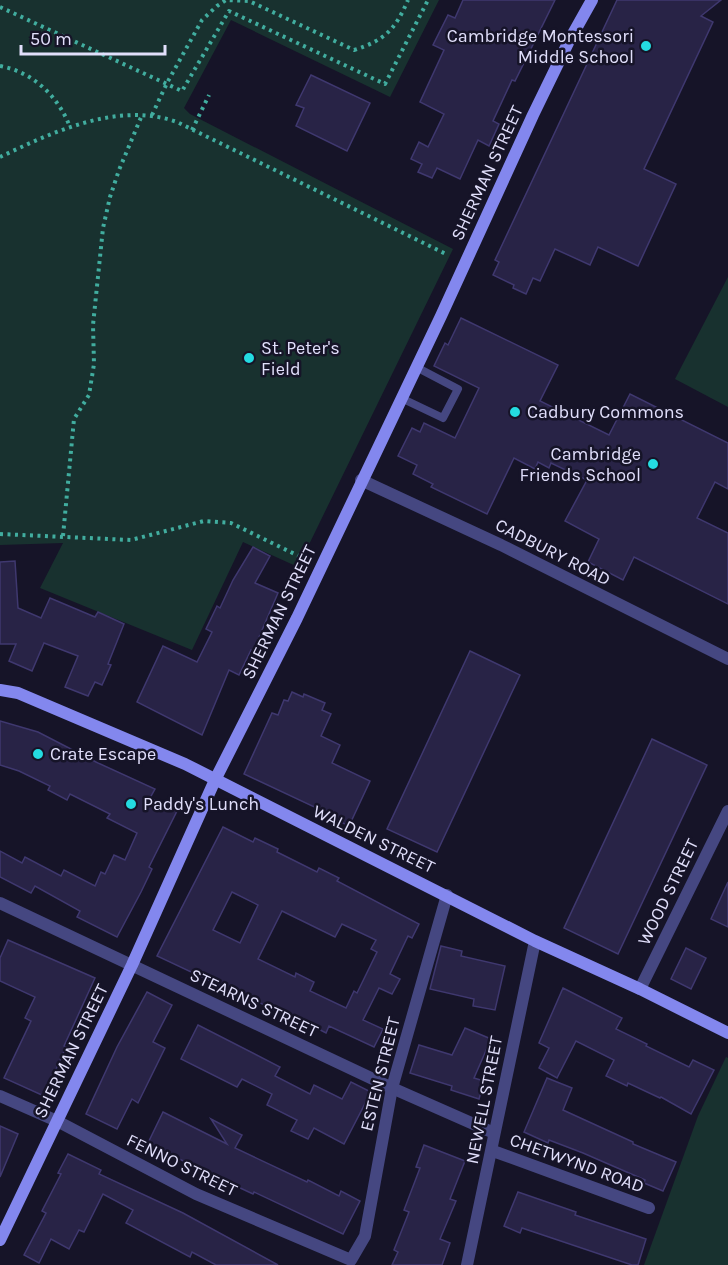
<svg xmlns="http://www.w3.org/2000/svg" width="728" height="1265" viewBox="0 0 728 1265" font-family="Karla,sans-serif">
	<style>
		.green { fill: #18312f }
		.building { fill: #282346; stroke: #3f386f; stroke-width: 1.5; fill-rule: evenodd }
		.lines { fill: none; stroke-linecap: round; stroke-linejoin: round }
		.path { stroke: #41ad9f; stroke-width: 4; stroke-dasharray: 3 4.5; stroke-linecap: butt }
		.lane { stroke: #454781; stroke-width: 8 }
		.street { stroke: #454781; stroke-width: 12 }
		.secondary { stroke: #8387ee; stroke-width: 12 }
		.poi-dot { fill: #24dbe1; stroke: #161428; stroke-width: 2 }
		.labels { text-anchor: middle; stroke-width: 5; stroke-linejoin: round; paint-order: stroke }
		.poi-label { font-size: 18px; fill: #e1dffb; stroke: #161428; text-anchor: start }
		.street-label { font-size: 18px; fill: #e1dffb; stroke: #161428 }
	</style>
	<rect width="100%" height="100%" fill="#161428"/>
	<!-- green -->
	<g class="green">
		<polygon points="0,0 439,0 390,97 231,20 184,108 190,114 453,249 298,567 243,542 192,650 40,588 63,543 0,545"/>
		<polygon points="728,277 728,407 675,379"/>
		<polygon points="726,1057 728,1058 728,1265 644,1265 698,1116"/>
	</g>
	<!-- building -->
	<g class="building">
		<polygon points="463,0 555,0 515,81 512,80 493,121 499,124 489,146 478,140 460,179 437,168 432,178 418,172 422,164 411,159 419,142 428,147 444,114 420,102 444,50 433,45 448,15 455,18"/>
		<polygon points="617,0 721,0 701,16 713,22 644,169 676,184 638,266 598,247 590,265 555,249 540,281 533,278 526,294 513,288 514,285 493,275 499,262 495,260"/>
		<polygon points="311,75 370,103 347,151 296,126 304,108 296,105"/>
		<polygon points="461,318 558,365 540,401 609,435 630,394 728,443 728,489 715,482 697,518 728,533 728,604 634,557 623,580 588,562 599,539 565,521 587,480 551,463 549,468 538,462 535,469 514,458 487,514 431,487 433,484 413,474 417,465 398,456 412,428 420,432 424,423 455,438 479,388 434,366 445,343 448,345"/>
		<polygon points="253,547 270,556 255,583 278,593 253,651 251,650 239,675 229,670 202,735 137,702 163,646 197,662 212,632 206,629 217,606 220,608 233,580"/>
		<polygon points="15,561 18,608 41,618 50,598 95,617 98,612 124,624 108,664 111,665 102,685 95,682 88,696 65,687 78,656 44,643 32,671 9,661 16,644 0,644 0,562"/>
		<polygon points="470,651 520,675 437,852 387,829"/>
		<polygon points="292,692 303,697 304,694 325,703 322,710 331,714 321,736 340,745 332,763 370,781 349,826 320,812 321,810 244,774 272,713 278,715 284,700 288,701"/>
		<polygon points="0,721 38,732 96,762 155,789 150,798 177,811 149,867 152,869 141,892 117,937 77,917 80,911 35,886 31,893 0,877 0,851 22,863 25,857 61,876 64,870 95,886 101,872 105,874 114,855 125,860 137,833 107,818 110,814 70,794 67,800 48,790 50,786 19,771 0,765"/>
		<polygon points="652,739 707,765 618,954 564,928"/>
		<path d="M223,827L253,842L255,838L278,849L277,852L317,872L319,868L339,878L337,881L419,924L412,938L408,936L390,974L400,979L392,994L379,988L363,1020L383,1029L374,1047L329,1026L326,1033L301,1020L299,1023L241,993L240,995L157,956ZM232,892L258,905L240,943L213,930ZM282,911L335,937L342,924L376,940L371,949L377,952L357,993L354,991L346,1008L310,991L314,982L296,973L295,977L258,959Z"/>
		<polygon points="728,882 728,927 711,919"/>
		<polygon points="8,940 95,978 64,1046 66,1047 44,1096 4,1078 31,1021 25,1018 35,997 0,981 0,958"/>
		<polygon points="441,946 462,951 461,956 505,966 495,1010 473,1006 474,999 430,989"/>
		<polygon points="686,948 706,958 691,989 671,979"/>
		<polygon points="563,988 622,1018 616,1029 647,1044 646,1046 689,1067 693,1060 714,1070 691,1114 661,1097 660,1098 628,1083 627,1086 606,1076 614,1060 576,1041 557,1078 539,1068 549,1048 539,1043"/>
		<polygon points="147,992 172,1005 153,1042 165,1048 138,1103 132,1099 117,1129 86,1114 117,1047"/>
		<polygon points="198,1025 280,1067 275,1076 310,1094 314,1085 342,1099 351,1082 371,1092 344,1144 314,1128 308,1139 291,1131 297,1120 267,1105 272,1094 242,1079 237,1087 181,1059"/>
		<polygon points="465,1028 491,1039 474,1078 484,1081 479,1099 451,1090 452,1086 410,1073 419,1045 452,1055"/>
		<polygon points="547,1078 572,1088 563,1110 633,1142 633,1144 676,1162 663,1191 644,1183 645,1180 583,1153 549,1140 548,1143 524,1132"/>
		<polygon points="163,1112 227,1144 211,1119 242,1135 235,1148 307,1182 308,1180 339,1196 341,1191 360,1201 343,1234 254,1192 253,1194 193,1166 148,1143"/>
		<polygon points="0,1126 18,1134 0,1177"/>
		<polygon points="424,1145 465,1161 450,1199 456,1201 440,1239 450,1243 442,1265 392,1265 398,1252 394,1250 409,1212 404,1210 420,1168 416,1167"/>
		<polygon points="68,1154 101,1170 99,1174 183,1213 278,1265 216,1265 192,1252 190,1257 126,1223 133,1210 103,1194 84,1232 79,1230 69,1249 51,1239 39,1263 24,1255 46,1213 42,1211 61,1174 58,1173"/>
		<polygon points="518,1192 576,1212 575,1215 646,1239 638,1265 632,1265 522,1228 520,1233 504,1226"/>
	</g>
	<g class="lines">
		<!-- path -->
		<g class="path">
			<polyline points="0,7 182,91 229,11 385,84 428,0"/>
			<path d="M0,66C33,72 58,96 70,127"/>
			<path d="M152,115L167,83L202,20L217,6L226,0L249,1L354,50C385,40 395,30 408,0"/>
			<polyline points="192,130 209,95"/>
			<path d="M0,157C53,132 118,101 177,122L448,255"/>
			<polyline points="0,534 131,540 204,521 231,523 309,561"/>
			<polyline points="63,536 74,419 89,395 94,364 93,325 103,228 110,197 119,170 142,115"/>
		</g>
		<!-- lane -->
		<polyline class="lane" points="401,398 443,418 458,389 416,367"/>
		<!-- street -->
		<g class="street">
			<polyline points="361,480 501,545 728,659"/>
			<polyline points="0,903 392,1088 494,1133"/>
			<polyline points="640,989 728,811"/>
			<polyline points="0,1096 57,1121 196,1194 351,1260 365,1236 392,1088 447,895"/>
			<polyline points="493,1151 649,1208"/>
			<polyline points="467,1265 535,941"/>
		</g>
		<!-- secondary -->
		<g class="secondary">
			<polyline points="0,690 18,693 185,764 535,941 640,989 728,1033"/>
			<polyline points="0,1240 132,965 215,780 297,618 441,316 533,115 569,41 592,0"/>
		</g>
	</g>
	<!-- markers -->
	<g class="poi-dot">
		<circle cx="646" cy="46" r="6"/>
		<circle cx="249" cy="358" r="6"/>
		<circle cx="515" cy="412" r="6"/>
		<circle cx="653" cy="464" r="6"/>
		<circle cx="38" cy="754" r="6"/>
		<circle cx="131" cy="804" r="6"/>
	</g>
	<g class="labels">
		<!-- poi labels -->
		<g class="poi-label">
			<text x="634" y="42" text-anchor="end">Cambridge Montessori<tspan x="634" dy="21">Middle School</tspan></text>
			<text x="261" y="354">St. Peter's<tspan x="261" dy="21">Field</tspan></text>
			<text x="527" y="418">Cadbury Commons</text>
			<text x="641" y="460" text-anchor="end">Cambridge<tspan x="641" dy="21">Friends School</tspan></text>
			<text x="50" y="760">Crate Escape</text>
			<text x="143" y="810">Paddy's Lunch</text>
		</g>
		<!-- street labels -->
		<g class="street-label">
			<text transform="translate(487 173) rotate(-65)" y="6">SHERMAN STREET</text>
			<text transform="translate(553 552) rotate(27)" y="6">CADBURY ROAD</text>
			<text transform="translate(279 612) rotate(-64)" y="6">SHERMAN STREET</text>
			<text transform="translate(374 839) rotate(26)" y="6">WALDEN STREET</text>
			<text transform="translate(668 892) rotate(-64)" y="6">WOOD STREET</text>
			<text transform="translate(254 1003) rotate(25)" y="6">STEARNS STREET</text>
			<text transform="translate(71 1051) rotate(-64)" y="6">SHERMAN STREET</text>
			<text transform="translate(380 1074) rotate(-76)" y="6">ESTEN STREET</text>
			<text transform="translate(484 1100) rotate(-79)" y="6">NEWELL STREET</text>
			<text transform="translate(577 1163) rotate(20)" y="6">CHETWYND ROAD</text>
			<text transform="translate(182 1165) rotate(26)" y="6">FENNO STREET</text>
		</g>
	</g>
	<!-- scale -->
	<path d="M21 45v9h144v-9" fill="none" stroke="#e1dffb" stroke-width="3"/>
	<text x="30" y="45" font-size="18" fill="#e1dffb" stroke="#161428" stroke-width="4.5" paint-order="stroke">50 m</text>
</svg>
